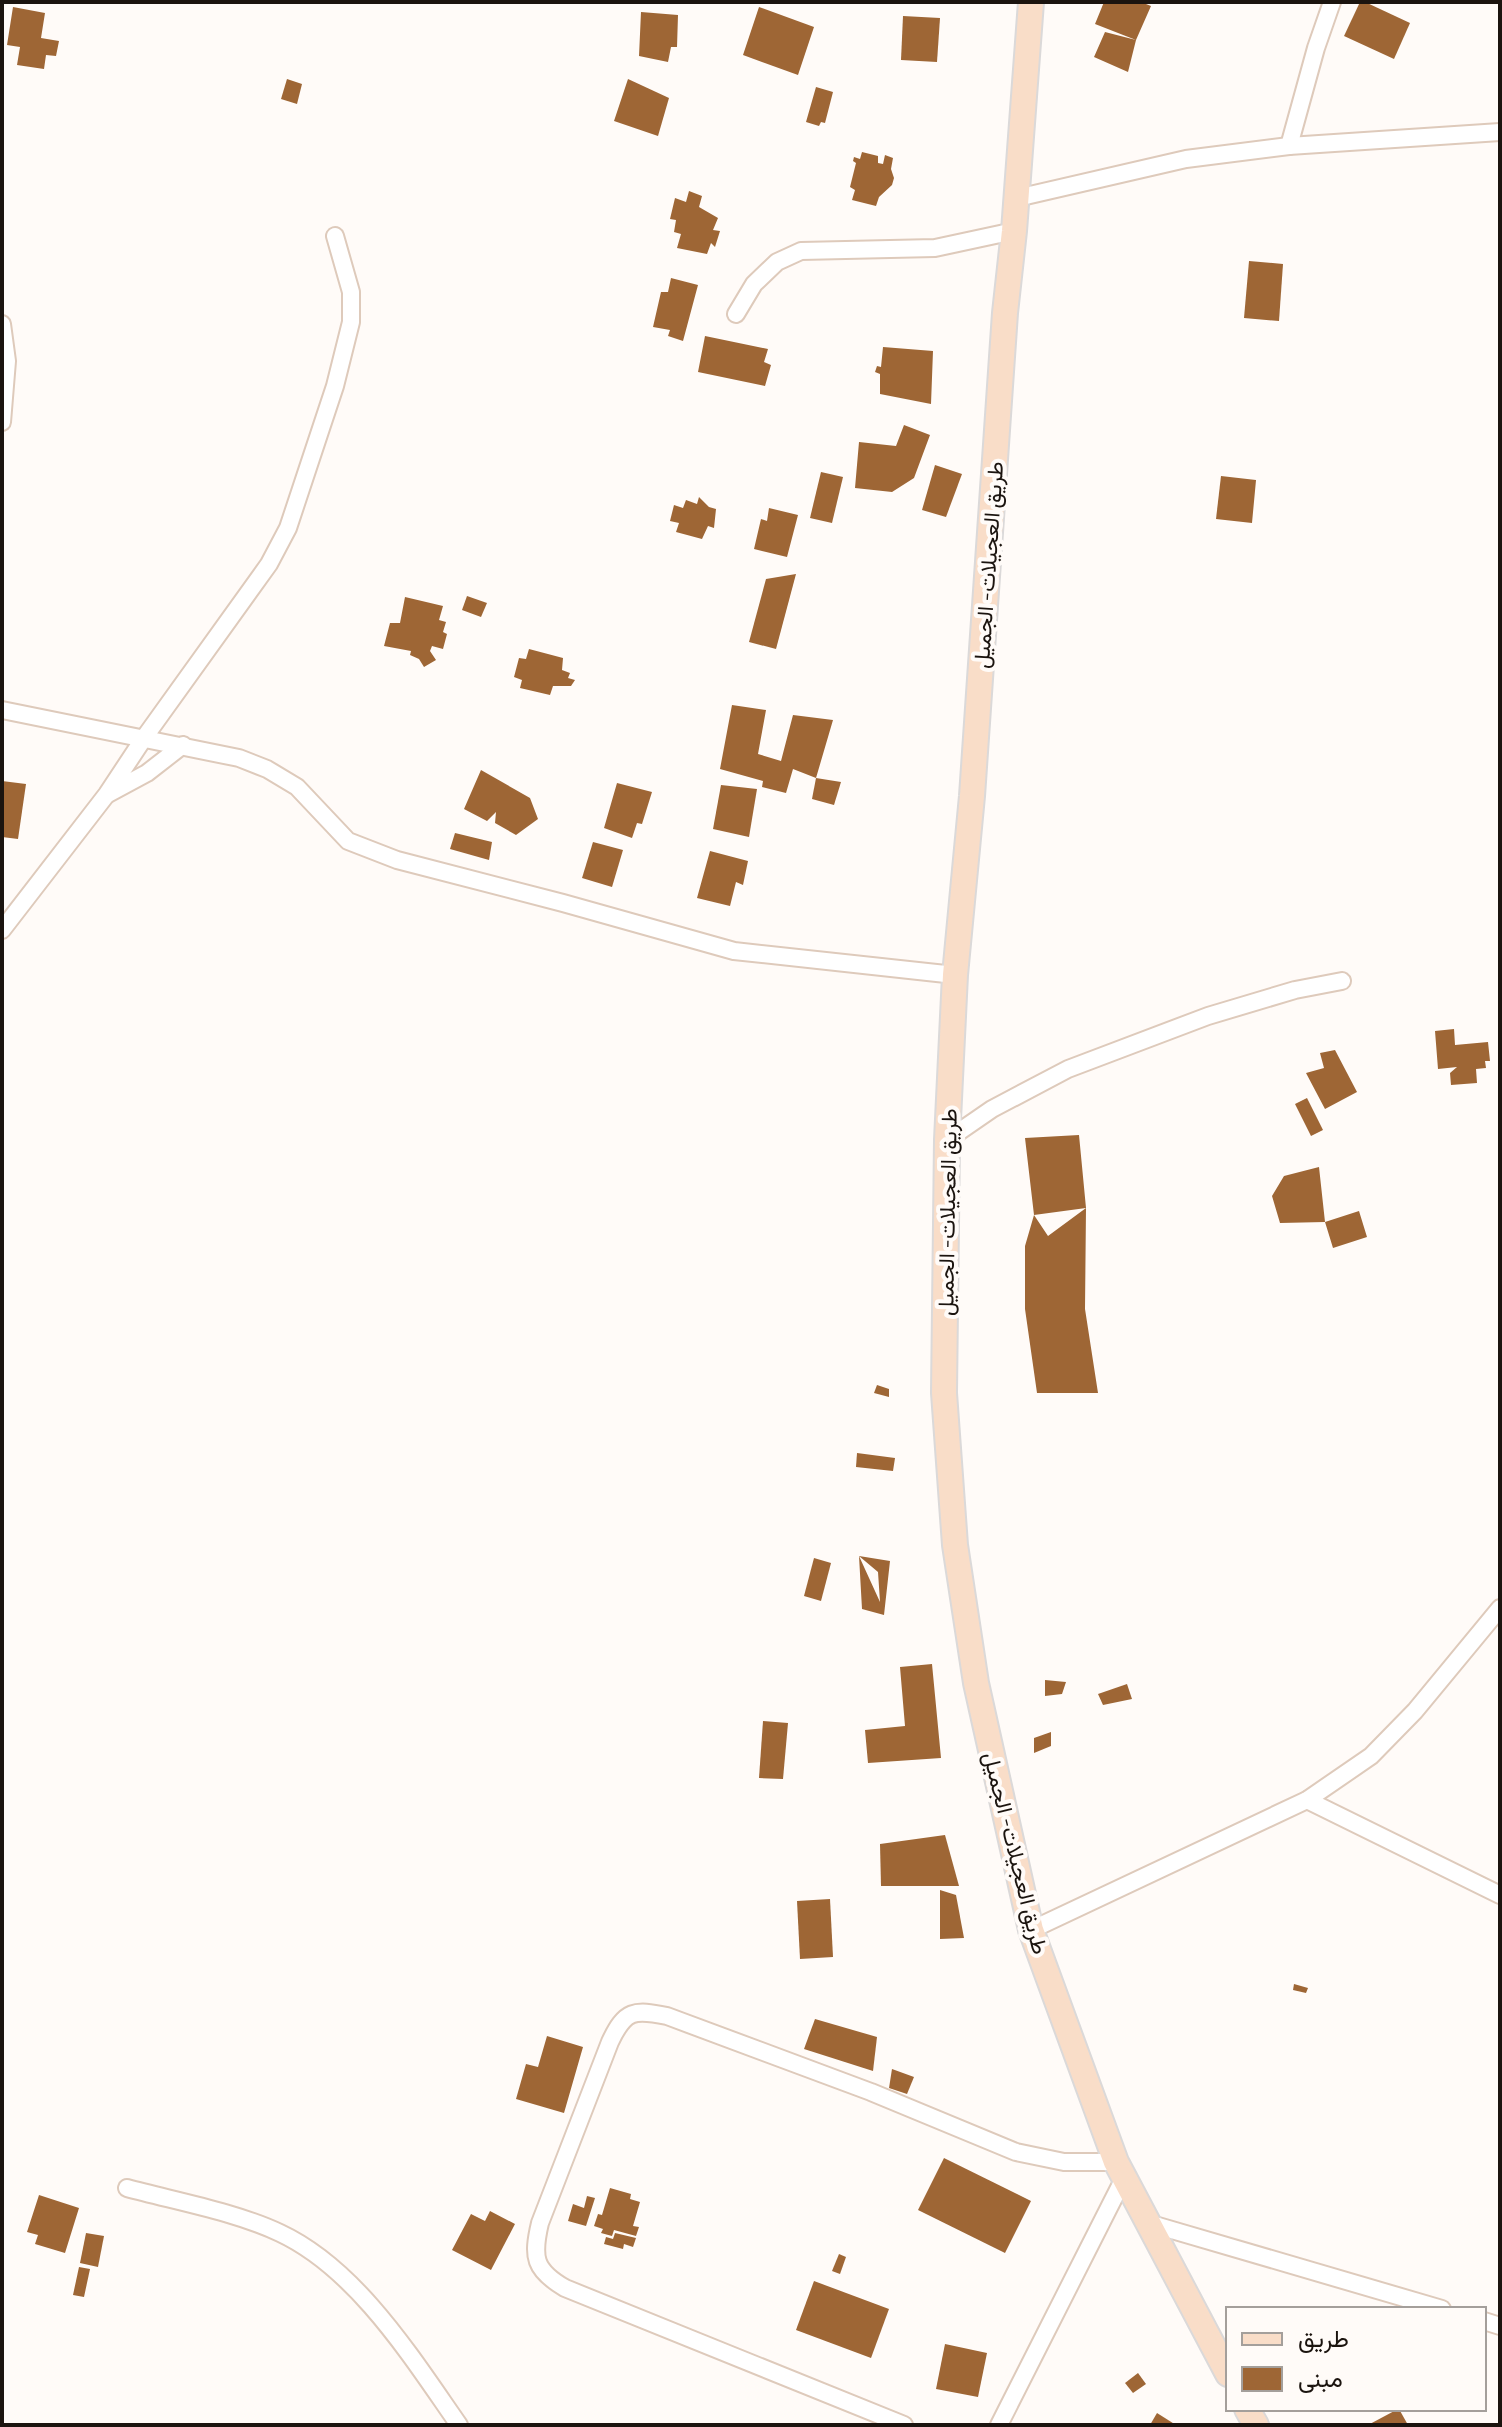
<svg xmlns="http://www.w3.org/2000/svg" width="1502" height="2427" viewBox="0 0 1502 2427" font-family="Bitter,Vazirmatn,serif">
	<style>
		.building { fill: #9e6635 }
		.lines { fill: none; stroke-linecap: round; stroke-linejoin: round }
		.minor-casing { stroke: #decabb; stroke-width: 20 }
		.primary-casing { stroke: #dbd9d9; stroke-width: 28 }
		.minor { stroke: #fff; stroke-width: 16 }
		.primary { stroke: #f9ddc8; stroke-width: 24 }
		.labels { text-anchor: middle; stroke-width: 8; stroke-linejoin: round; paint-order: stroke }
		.street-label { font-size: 22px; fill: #1b140f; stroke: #fffbf8 }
	</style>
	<rect width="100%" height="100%" fill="#fffbf8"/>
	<!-- building -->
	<g class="building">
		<polygon points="1104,2 1141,2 1151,6 1136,40 1128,72 1094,57 1105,32 1136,40 1095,24"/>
		<polygon points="1360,2 1365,2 1410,23 1394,59 1344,36"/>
		<polygon points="13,7 45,13 41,38 59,41 56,56 46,55 44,69 17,65 20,47 7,45"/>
		<polygon points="759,7 814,27 798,75 743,55"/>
		<polygon points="641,12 678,15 677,47 671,47 668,62 639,56"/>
		<polygon points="903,16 940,18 937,62 901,60"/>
		<polygon points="287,79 302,84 297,104 281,99"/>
		<polygon points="628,79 669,98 658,136 614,121"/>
		<polygon points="816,87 833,92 825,123 821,122 819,126 806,122"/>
		<polygon points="862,152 878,156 878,163 883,164 885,155 893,158 891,169 894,178 892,185 879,197 876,206 852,200 855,190 850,187 856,163 853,161 854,157 860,159"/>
		<polygon points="689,191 702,196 699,207 718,218 713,230 720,231 715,247 711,243 707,254 677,248 681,234 674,232 676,220 670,219 675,198 686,202"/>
		<polygon points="1249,261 1283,264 1279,321 1244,318"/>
		<polygon points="671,278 698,285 683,341 668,336 670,330 653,327 661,292 668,292"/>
		<polygon points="705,336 768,349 764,362 771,365 765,386 698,372"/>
		<polygon points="883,347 933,351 931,404 880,394 880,374 875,372 877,366 881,367"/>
		<polygon points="904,425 930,435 914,478 892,492 855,488 859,442 896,446"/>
		<polygon points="935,465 962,474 946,517 922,510"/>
		<polygon points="821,472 843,477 832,523 810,518"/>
		<polygon points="1221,476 1256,480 1252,523 1216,519"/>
		<polygon points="699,497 709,507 716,509 714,528 708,526 702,539 676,532 679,523 670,521 674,505 683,508 686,500 697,504"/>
		<polygon points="769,508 798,515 787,557 754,549 761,519 767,521"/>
		<polygon points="796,574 776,649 749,642 766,579"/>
		<polygon points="467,596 487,603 481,617 462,610"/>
		<polygon points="405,597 443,606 439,620 446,622 443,632 447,634 443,649 432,646 430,651 436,660 424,667 419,659 410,655 411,651 384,646 390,623 400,623"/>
		<polygon points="529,649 563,658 562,670 570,673 568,678 575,680 571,686 553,686 550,695 520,688 522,680 514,677 519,658 526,659"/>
		<polygon points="732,705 766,710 758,754 781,761 793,715 833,720 816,778 793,769 786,793 762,787 763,781 720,769"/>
		<polygon points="481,770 530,798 538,819 516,835 495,823 496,812 487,821 464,809"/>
		<polygon points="816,778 841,782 834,805 812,799"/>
		<polygon points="2,781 26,784 18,839 2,837"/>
		<polygon points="617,783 652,792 642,824 637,823 632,838 604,828"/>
		<polygon points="721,785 757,789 749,837 713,829"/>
		<polygon points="455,833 492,842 489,860 450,849"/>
		<polygon points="593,842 623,850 612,887 582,878"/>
		<polygon points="710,851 748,861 743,885 736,882 730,906 697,898"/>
		<polygon points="1454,1029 1455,1045 1488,1042 1490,1061 1485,1061 1486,1068 1476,1069 1477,1083 1451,1085 1450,1073 1457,1067 1438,1069 1435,1031"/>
		<polygon points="1335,1050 1357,1092 1325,1109 1306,1073 1324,1068 1320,1053"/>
		<polygon points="1307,1098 1323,1130 1311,1136 1295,1104"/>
		<polygon points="1079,1135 1086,1208 1085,1309 1098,1393 1037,1393 1025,1309 1025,1246 1034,1215 1048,1236 1086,1208 1034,1215 1025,1138"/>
		<polygon points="1319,1167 1325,1222 1359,1211 1367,1237 1333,1248 1325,1222 1280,1223 1272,1196 1284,1176"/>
		<polygon points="877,1385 889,1389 889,1397 874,1393"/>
		<polygon points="857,1453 895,1458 893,1471 856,1467"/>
		<polygon points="859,1556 880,1602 878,1572 859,1556 890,1561 884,1615 862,1609"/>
		<polygon points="814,1558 831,1563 821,1601 804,1596"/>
		<polygon points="932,1664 941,1758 868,1763 865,1730 905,1726 900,1667"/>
		<polygon points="1045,1680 1066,1682 1062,1694 1045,1696"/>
		<polygon points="1127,1684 1132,1699 1103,1705 1098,1694"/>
		<polygon points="763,1721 788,1723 783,1779 759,1778"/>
		<polygon points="1051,1732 1051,1746 1034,1753 1034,1738"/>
		<polygon points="945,1835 959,1886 881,1886 880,1844"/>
		<polygon points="940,1890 956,1895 964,1938 940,1939"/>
		<polygon points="830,1899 833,1957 800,1959 797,1901"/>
		<polygon points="1294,1984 1308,1988 1306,1993 1293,1990"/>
		<polygon points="815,2019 877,2037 873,2071 804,2049"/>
		<polygon points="547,2036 583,2047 564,2113 516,2099 526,2064 538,2067"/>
		<polygon points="892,2069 914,2077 907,2094 889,2088"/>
		<polygon points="944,2158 1031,2201 1005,2253 918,2210"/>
		<polygon points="610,2188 631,2194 630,2199 640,2202 633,2226 639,2227 636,2236 614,2230 612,2236 601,2233 603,2229 594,2226 598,2214 602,2215"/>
		<polygon points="39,2195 79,2208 65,2253 35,2244 38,2235 27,2232"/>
		<polygon points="587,2196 595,2198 586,2226 568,2221 573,2204 584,2208"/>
		<polygon points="490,2211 515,2224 491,2270 452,2250 471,2214 485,2221"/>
		<polygon points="86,2233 104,2236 98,2267 80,2263"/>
		<polygon points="615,2233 636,2238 633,2247 624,2244 623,2249 604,2244 606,2237 613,2239"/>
		<polygon points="839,2254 846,2257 840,2274 832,2271"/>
		<polygon points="79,2267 90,2269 84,2297 73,2295"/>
		<polygon points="814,2281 889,2309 871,2358 796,2330"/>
		<polygon points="945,2344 987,2353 978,2397 936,2389"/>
		<polygon points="1138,2373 1146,2384 1133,2393 1125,2383"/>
		<polygon points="1399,2409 1408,2425 1368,2425 1398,2409"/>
		<polygon points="1157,2413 1176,2425 1150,2425"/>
	</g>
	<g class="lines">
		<defs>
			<g id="minor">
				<polyline points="1289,146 1316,48 1332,2"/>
				<polyline points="1017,198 1186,159 1289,146 1500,132"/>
				<polyline points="736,314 754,284 777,262 801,251 935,248 1014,231"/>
				<polyline points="2,324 7,361 2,422"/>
				<polyline points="2,710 239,758 267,769 297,787 348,841 397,860 563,903 734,951 955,975"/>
				<polyline points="108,794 147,773 183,745"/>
				<polyline points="2,930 107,794 144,738 269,564 288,528 335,386 351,322 351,292 335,236"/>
				<polyline points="947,1140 992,1109 1068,1069 1208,1016 1295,990 1342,981"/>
				<polyline points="1307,1800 1500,1895"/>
				<polyline points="1031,1930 1307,1800 1371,1756 1415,1711 1500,1608"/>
				<path d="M127,2188C175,2201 236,2212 280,2233C357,2269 412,2358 459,2425"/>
				<polyline points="1148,2223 1442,2309"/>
				<polyline points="1484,2321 1500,2326"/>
				<path d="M904,2425L565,2288C534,2270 532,2257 540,2223L610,2042C625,2010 634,2009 667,2016L871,2092L1016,2152L1064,2162H1116"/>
				<polyline points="999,2425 1124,2178"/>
			</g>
			<g id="primary">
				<polyline points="1031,2 1014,231 1005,313 972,796 955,975 947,1140 944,1393 955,1545 976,1683 1031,1930 1116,2162 1228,2374"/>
				<polyline points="1247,2409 1256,2425"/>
			</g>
		</defs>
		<!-- minor casing -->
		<use href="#minor" class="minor-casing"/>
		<!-- primary casing -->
		<use href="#primary" class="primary-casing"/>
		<!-- minor -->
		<use href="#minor" class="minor"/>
		<!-- primary -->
		<use href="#primary" class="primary"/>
	</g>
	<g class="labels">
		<!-- street labels -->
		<g class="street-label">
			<text transform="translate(988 565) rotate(-86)" y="8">طريق العجيلات- الجميل</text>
			<text transform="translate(947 1212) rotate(-89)" y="8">طريق العجيلات- الجميل</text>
			<text transform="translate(1016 1853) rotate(76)" y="8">طريق العجيلات- الجميل</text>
		</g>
	</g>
	<!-- border -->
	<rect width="1502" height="2427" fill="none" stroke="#1b140f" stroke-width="8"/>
	<!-- legend -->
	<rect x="1226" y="2307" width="260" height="104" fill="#fffbf8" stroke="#a49f9b" stroke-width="2"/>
	<rect x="1242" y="2333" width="40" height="12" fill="#f9ddc8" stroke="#a49f9b" stroke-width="2"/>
	<text x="1298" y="2347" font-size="24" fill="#1b140f">طريق</text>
	<rect x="1242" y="2367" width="40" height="24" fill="#9e6635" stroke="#a49f9b" stroke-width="2"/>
	<text x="1298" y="2387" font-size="24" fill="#1b140f">مبنى</text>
</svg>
